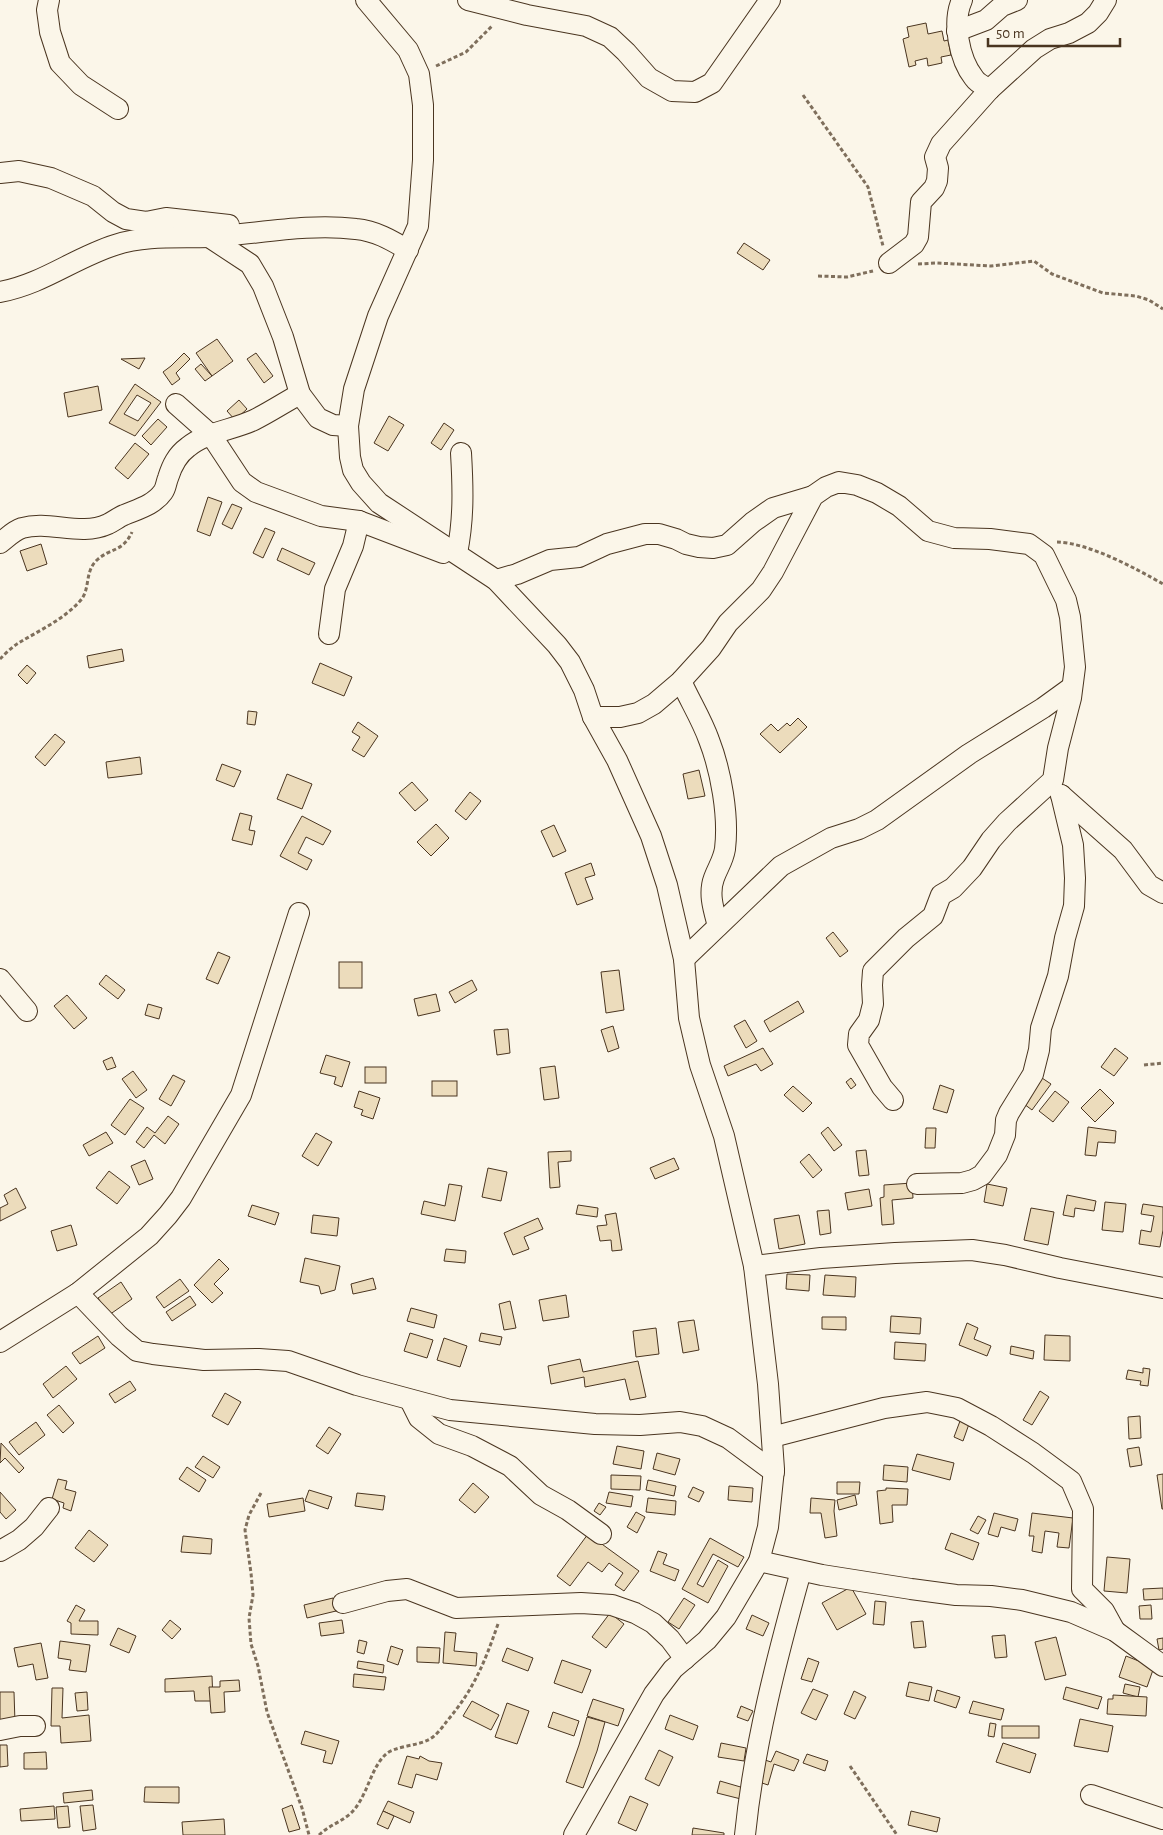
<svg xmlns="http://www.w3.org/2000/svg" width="1163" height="1835" viewBox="0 0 1163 1835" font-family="'Alegreya Sans',sans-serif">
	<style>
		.building { fill: #ecdcbc; stroke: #4a3520; fill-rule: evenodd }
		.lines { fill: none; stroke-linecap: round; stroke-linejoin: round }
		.minor-casing { stroke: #4a3520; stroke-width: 22 }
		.path { stroke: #7f6f5c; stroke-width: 3; stroke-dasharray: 4 2.5; stroke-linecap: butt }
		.minor { stroke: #fbf6e9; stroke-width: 20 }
	</style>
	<rect width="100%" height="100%" fill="#fbf6e9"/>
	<!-- building -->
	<g class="building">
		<polygon points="926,23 928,34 942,31 944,41 948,40 951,55 941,57 942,63 928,66 927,58 915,61 916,65 909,67 903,39 909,37 907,27"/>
		<polygon points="744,243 770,260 763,270 737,253"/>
		<polygon points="217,339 233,361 212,376 196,353"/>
		<polygon points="184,353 190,359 176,373 180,379 172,385 163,372 171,366"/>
		<polygon points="256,353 273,376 264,383 247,359"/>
		<polygon points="145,358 139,369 121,359"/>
		<polygon points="201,364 212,376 205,381 195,369"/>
		<path d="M135,384L161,402L135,436L109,423ZM137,395L151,403L138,421L124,414Z"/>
		<polygon points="98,386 102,410 68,417 64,393"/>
		<polygon points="239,400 247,409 235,420 227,411"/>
		<polygon points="389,416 404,425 388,451 374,443"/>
		<polygon points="158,419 167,427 151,445 142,436"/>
		<polygon points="444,423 454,430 441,450 431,443"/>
		<polygon points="135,443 149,454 128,479 115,468"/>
		<polygon points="208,497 222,502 210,536 197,531"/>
		<polygon points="232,504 242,508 232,529 222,524"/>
		<polygon points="265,528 275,532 263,558 253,553"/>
		<polygon points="41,544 47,564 27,571 20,551"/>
		<polygon points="282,548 315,563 309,575 277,560"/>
		<polygon points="122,649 124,661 89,668 87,656"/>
		<polygon points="320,663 352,677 344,696 312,683"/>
		<polygon points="27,665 36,673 27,684 18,675"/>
		<polygon points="248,711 257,712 255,725 247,724"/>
		<polygon points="798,718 807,727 780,753 760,734 771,724 778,731 787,723 790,726"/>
		<polygon points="358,722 378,736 364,757 352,750 360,737 352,732"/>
		<polygon points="55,734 65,742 45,766 35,757"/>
		<polygon points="140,757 142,774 108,778 106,762"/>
		<polygon points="222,764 241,771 234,787 216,780"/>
		<polygon points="699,770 705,796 688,799 683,774"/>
		<polygon points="287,774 312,784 302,809 277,799"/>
		<polygon points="412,782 428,800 415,811 399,793"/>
		<polygon points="470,792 481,801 466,820 455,811"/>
		<polygon points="240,813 252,816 249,830 255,831 252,845 232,840"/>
		<polygon points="302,816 331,831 323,845 306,837 298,853 312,860 307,870 280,856"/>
		<polygon points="436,824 449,838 431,856 417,842"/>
		<polygon points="554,825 566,851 553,857 541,831"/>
		<polygon points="591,863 595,875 585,878 593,899 577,905 565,873"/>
		<polygon points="833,932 848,951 840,957 826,938"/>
		<polygon points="218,952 230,957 218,984 206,979"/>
		<rect x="339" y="962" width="23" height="26"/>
		<polygon points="619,970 624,1010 606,1013 601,972"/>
		<polygon points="106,975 125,990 118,999 99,984"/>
		<polygon points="472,980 477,990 455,1003 449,992"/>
		<polygon points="436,994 440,1011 418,1016 414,999"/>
		<polygon points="67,995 87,1018 74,1029 54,1006"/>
		<polygon points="798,1001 804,1012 770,1032 764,1021"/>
		<polygon points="148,1004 162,1008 159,1019 145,1015"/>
		<polygon points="745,1020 757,1041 746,1048 734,1026"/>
		<polygon points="613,1026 619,1048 608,1052 601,1030"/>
		<polygon points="508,1029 510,1053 497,1055 494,1030"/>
		<polygon points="763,1048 773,1064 761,1071 756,1064 728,1076 724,1066"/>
		<polygon points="1115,1048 1128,1058 1114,1076 1101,1067"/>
		<polygon points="326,1055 350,1062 342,1087 334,1084 336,1077 320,1073"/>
		<polygon points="112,1057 116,1067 107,1070 103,1061"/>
		<polygon points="555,1066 559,1098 544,1100 540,1068"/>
		<rect x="365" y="1067" width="21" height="16"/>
		<polygon points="133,1071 147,1090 136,1098 122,1079"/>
		<polygon points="173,1075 185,1081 171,1106 159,1099"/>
		<polygon points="851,1078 856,1085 851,1089 846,1082"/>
		<polygon points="1042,1078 1051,1084 1032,1110 1024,1104"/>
		<rect x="432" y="1081" width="25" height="15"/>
		<polygon points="940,1085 954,1090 947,1113 933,1109"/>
		<polygon points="793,1086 812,1103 803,1112 784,1095"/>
		<polygon points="1100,1089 1114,1103 1095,1122 1081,1108"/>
		<polygon points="359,1091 380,1098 373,1119 361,1115 363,1110 354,1107"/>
		<polygon points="1055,1091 1069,1102 1053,1122 1039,1111"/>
		<polygon points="130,1099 144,1108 125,1135 111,1125"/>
		<polygon points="168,1116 179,1124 165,1144 154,1135 144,1148 136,1142 147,1127 155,1133"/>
		<polygon points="828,1127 842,1145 834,1151 821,1133"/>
		<polygon points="1088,1127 1116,1131 1115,1143 1098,1142 1096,1156 1085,1155"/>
		<polygon points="926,1128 936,1128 935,1148 925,1148"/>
		<polygon points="106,1132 113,1143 89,1156 83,1145"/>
		<polygon points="316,1133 332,1142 318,1166 302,1156"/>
		<polygon points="866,1150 869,1175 859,1176 856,1151"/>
		<polygon points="571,1151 571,1161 558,1162 560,1187 550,1188 548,1152"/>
		<polygon points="809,1154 822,1170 813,1178 800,1162"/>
		<polygon points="674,1158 679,1169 655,1179 650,1168"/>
		<polygon points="145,1160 153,1179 139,1185 131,1166"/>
		<polygon points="488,1168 507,1172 501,1201 482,1197"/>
		<polygon points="109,1171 130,1187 117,1204 96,1188"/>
		<polygon points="912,1183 913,1198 892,1200 894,1224 882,1225 880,1198 884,1197 884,1185"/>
		<polygon points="449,1184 462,1186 455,1221 421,1214 424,1201 445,1206"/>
		<polygon points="987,1184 1007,1188 1003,1206 984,1202"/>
		<polygon points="16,1188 26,1208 0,1221 0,1208 8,1204 4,1195"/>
		<polygon points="869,1189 872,1206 848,1210 845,1193"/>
		<polygon points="1067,1195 1096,1201 1094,1211 1075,1208 1074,1217 1063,1215"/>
		<polygon points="1105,1202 1126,1204 1123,1232 1102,1230"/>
		<polygon points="1143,1204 1163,1207 1163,1230 1160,1247 1139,1244 1141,1230 1151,1232 1154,1216 1141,1214"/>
		<polygon points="252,1205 279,1213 275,1225 248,1216"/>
		<polygon points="578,1205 598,1208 597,1217 576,1214"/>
		<polygon points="1031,1208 1054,1212 1048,1245 1024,1240"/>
		<polygon points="829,1210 831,1233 820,1235 817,1211"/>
		<polygon points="616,1213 622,1250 612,1251 611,1240 600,1241 597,1226 607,1225 605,1215"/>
		<polygon points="313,1215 339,1218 337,1236 311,1233"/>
		<polygon points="799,1215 805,1244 779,1249 774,1219"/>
		<polygon points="538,1218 543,1229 524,1237 529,1249 513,1255 504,1233"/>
		<polygon points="71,1225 77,1245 57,1251 51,1231"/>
		<polygon points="446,1249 466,1251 465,1263 444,1261"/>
		<polygon points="305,1258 340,1266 335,1290 321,1294 319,1286 300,1282"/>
		<polygon points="219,1259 229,1269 214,1284 223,1293 212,1303 194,1285"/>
		<polygon points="787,1274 810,1275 809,1291 786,1289"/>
		<polygon points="825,1275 856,1277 855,1297 823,1295"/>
		<polygon points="373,1278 376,1289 353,1294 351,1284"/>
		<polygon points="180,1279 189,1291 164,1308 156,1297"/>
		<polygon points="121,1282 132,1299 109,1315 98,1298"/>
		<polygon points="566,1295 569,1317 543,1321 539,1300"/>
		<polygon points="190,1296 196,1305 172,1321 166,1312"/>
		<polygon points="510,1301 516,1328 504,1330 499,1304"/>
		<polygon points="411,1308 437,1315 434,1328 407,1321"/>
		<polygon points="891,1316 921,1318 920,1334 890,1332"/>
		<polygon points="822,1317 846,1317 846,1330 822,1329"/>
		<polygon points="694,1320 699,1350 683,1353 678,1322"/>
		<polygon points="967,1323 978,1328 974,1339 991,1346 987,1356 959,1345"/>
		<polygon points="656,1328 659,1354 636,1357 633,1331"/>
		<polygon points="410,1333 433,1340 427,1358 404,1351"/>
		<polygon points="481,1333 502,1337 500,1345 479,1341"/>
		<polygon points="1045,1335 1070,1336 1070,1361 1044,1360"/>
		<polygon points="98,1336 105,1348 80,1364 72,1353"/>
		<polygon points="444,1338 467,1346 460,1367 437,1360"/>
		<polygon points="895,1342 926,1344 925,1361 894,1359"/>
		<polygon points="1011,1346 1034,1351 1033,1359 1010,1354"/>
		<polygon points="580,1359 583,1372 638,1361 646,1397 630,1400 625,1379 585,1387 584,1377 551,1384 548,1366"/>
		<polygon points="66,1366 77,1379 53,1398 43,1384"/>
		<polygon points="1143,1368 1150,1369 1148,1386 1140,1385 1141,1381 1126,1379 1128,1370 1143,1373"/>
		<polygon points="130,1381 136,1390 115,1403 109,1394"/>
		<polygon points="1040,1391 1049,1397 1032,1425 1023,1420"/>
		<polygon points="225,1393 241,1402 228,1425 212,1416"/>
		<polygon points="59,1405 74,1423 63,1433 47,1415"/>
		<polygon points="1140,1416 1141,1438 1129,1439 1128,1417"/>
		<polygon points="960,1421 969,1424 963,1441 954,1437"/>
		<polygon points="36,1422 45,1435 19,1455 9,1442"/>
		<polygon points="329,1427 341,1434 328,1454 316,1446"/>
		<polygon points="1,1443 24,1468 19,1473 5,1458 0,1463"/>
		<polygon points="617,1446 644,1451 641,1469 613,1464"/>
		<polygon points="1139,1447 1142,1465 1130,1467 1127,1449"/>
		<polygon points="657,1453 680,1459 675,1475 653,1469"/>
		<polygon points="917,1454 954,1463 950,1480 912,1470"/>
		<polygon points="203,1456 220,1467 213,1478 195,1467"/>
		<polygon points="884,1465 908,1467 907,1482 883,1480"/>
		<polygon points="187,1467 206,1480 199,1492 179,1479"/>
		<polygon points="1163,1474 1163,1509 1162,1509 1157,1475"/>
		<polygon points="611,1475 641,1476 640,1490 611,1489"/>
		<polygon points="58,1479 67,1481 65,1489 76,1492 71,1511 63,1508 64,1503 52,1499"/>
		<polygon points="648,1480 676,1486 674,1496 646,1490"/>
		<polygon points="837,1482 860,1482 859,1494 837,1494"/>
		<polygon points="473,1483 489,1497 475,1513 459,1500"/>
		<polygon points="729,1486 753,1488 752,1502 728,1500"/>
		<polygon points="693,1487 704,1492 699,1502 688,1497"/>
		<polygon points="886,1488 908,1489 907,1505 892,1505 893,1522 880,1524 877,1491 886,1490"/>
		<polygon points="309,1490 332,1497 328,1509 305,1501"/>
		<polygon points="0,1492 16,1510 6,1519 0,1512"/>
		<polygon points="609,1492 633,1496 631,1507 606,1503"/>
		<polygon points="357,1493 385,1496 383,1510 355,1506"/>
		<polygon points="855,1495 857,1505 839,1510 837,1500"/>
		<polygon points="303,1498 305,1511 269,1517 267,1504"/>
		<polygon points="648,1498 676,1501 675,1515 646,1512"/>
		<polygon points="811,1498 835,1500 834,1511 837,1536 825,1538 821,1513 810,1513"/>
		<polygon points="599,1503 606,1507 600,1515 594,1511"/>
		<polygon points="636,1512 645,1517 637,1533 627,1527"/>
		<polygon points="994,1513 1018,1519 1015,1531 1001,1527 998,1537 988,1534"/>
		<polygon points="1032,1513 1073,1518 1069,1548 1057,1547 1059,1533 1045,1531 1042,1553 1032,1551 1034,1536 1029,1536"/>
		<polygon points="978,1516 986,1520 978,1534 970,1530"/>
		<polygon points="89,1530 108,1545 94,1562 75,1548"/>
		<polygon points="951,1533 979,1543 973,1560 945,1549"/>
		<polygon points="588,1534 639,1571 624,1591 615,1585 623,1573 609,1563 602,1572 588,1562 570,1586 557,1576"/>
		<polygon points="183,1536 212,1539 211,1554 181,1552"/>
		<polygon points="710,1538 744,1557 738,1567 713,1554 697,1584 703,1587 718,1560 728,1566 708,1603 682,1589"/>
		<polygon points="658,1551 667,1554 663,1564 679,1570 675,1581 650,1571"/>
		<polygon points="1107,1557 1130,1559 1127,1593 1104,1591"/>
		<polygon points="851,1587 866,1614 837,1630 822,1603"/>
		<polygon points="1163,1588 1163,1599 1144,1600 1143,1589"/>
		<polygon points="333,1598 336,1611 307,1618 304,1605"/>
		<polygon points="684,1598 695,1605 679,1629 668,1622"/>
		<polygon points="875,1601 886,1602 884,1625 873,1624"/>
		<polygon points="76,1605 85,1610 79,1621 98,1621 98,1635 71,1634 71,1623 67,1621"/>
		<polygon points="1151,1605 1152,1619 1140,1619 1139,1606"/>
		<polygon points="610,1613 624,1624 606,1648 592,1637"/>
		<polygon points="752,1615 769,1623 763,1636 746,1629"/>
		<polygon points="170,1620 181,1629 172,1639 162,1630"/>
		<polygon points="342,1620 344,1633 321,1636 319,1623"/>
		<polygon points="923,1621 926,1647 914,1648 911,1622"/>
		<polygon points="118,1628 136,1636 129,1653 110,1645"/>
		<polygon points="445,1632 456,1633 454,1651 477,1653 476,1666 443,1663"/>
		<polygon points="1005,1635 1007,1657 995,1658 992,1636"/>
		<polygon points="1056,1637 1066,1675 1045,1680 1035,1642"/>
		<polygon points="1163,1638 1163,1649 1159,1650 1157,1639"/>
		<polygon points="359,1640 367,1642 364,1654 357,1652"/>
		<polygon points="60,1641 90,1645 86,1672 69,1670 71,1660 58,1658"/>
		<polygon points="41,1643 48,1678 36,1680 33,1664 18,1667 14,1648"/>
		<polygon points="391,1646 403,1650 398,1665 387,1661"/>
		<polygon points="417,1647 440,1648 439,1663 417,1662"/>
		<polygon points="507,1648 533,1658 528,1671 502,1661"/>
		<polygon points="1126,1656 1154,1667 1147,1687 1119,1677"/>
		<polygon points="808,1658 819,1662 812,1682 801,1679"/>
		<polygon points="562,1660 591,1670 582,1693 554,1683"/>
		<polygon points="358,1661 384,1665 383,1673 357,1668"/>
		<polygon points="354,1674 386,1677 384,1690 353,1687"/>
		<polygon points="212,1676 213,1701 195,1701 194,1691 165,1692 165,1679"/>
		<polygon points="239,1680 240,1691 224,1692 225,1712 211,1713 209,1687 220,1687 220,1681"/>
		<polygon points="909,1682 932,1687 929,1701 906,1696"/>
		<polygon points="1125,1684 1140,1687 1138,1697 1123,1693"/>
		<polygon points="1066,1687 1102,1697 1098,1709 1063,1699"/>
		<polygon points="52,1688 63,1688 62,1718 89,1715 91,1741 61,1743 60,1726 51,1726"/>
		<polygon points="813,1689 828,1695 816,1720 801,1713"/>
		<polygon points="937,1690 960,1697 956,1708 934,1701"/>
		<polygon points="854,1691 866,1697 855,1719 844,1714"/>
		<polygon points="0,1692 14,1692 15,1723 0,1724"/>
		<polygon points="87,1692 88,1710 77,1711 75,1693"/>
		<polygon points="1113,1695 1147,1697 1146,1716 1107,1714 1108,1699 1113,1699"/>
		<polygon points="593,1699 624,1709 618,1726 587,1716"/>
		<polygon points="472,1701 499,1715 491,1730 463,1716"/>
		<polygon points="973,1701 1004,1709 1001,1720 969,1713"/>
		<polygon points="507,1703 529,1711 517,1744 495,1737"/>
		<polygon points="741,1706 753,1711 748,1721 737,1717"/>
		<polygon points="553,1712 579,1721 574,1736 548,1727"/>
		<polygon points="670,1715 698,1726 693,1740 665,1729"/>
		<polygon points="587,1717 605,1722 597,1751 583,1788 566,1782 579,1745"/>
		<polygon points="1080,1719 1113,1726 1108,1752 1074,1746"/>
		<polygon points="990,1723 996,1724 994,1737 988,1736"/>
		<rect x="1002" y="1726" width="37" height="12"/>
		<polygon points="305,1731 339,1741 332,1764 323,1762 326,1751 301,1744"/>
		<polygon points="721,1743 746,1748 744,1761 718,1757"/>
		<polygon points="1003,1743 1036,1754 1030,1773 996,1762"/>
		<polygon points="0,1745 7,1745 8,1766 0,1767"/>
		<polygon points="659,1750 673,1757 659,1786 645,1779"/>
		<polygon points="776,1751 799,1760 794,1771 774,1764 768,1785 759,1782 765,1760 771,1762"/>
		<polygon points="46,1752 47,1769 24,1769 24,1753"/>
		<polygon points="807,1754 828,1761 825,1771 803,1763"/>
		<polygon points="407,1756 419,1759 420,1756 429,1761 442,1763 437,1780 416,1774 412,1788 398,1784"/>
		<polygon points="720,1781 744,1788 741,1799 717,1793"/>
		<polygon points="145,1787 179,1787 179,1803 144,1802"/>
		<polygon points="92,1790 93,1800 64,1803 63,1793"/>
		<polygon points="630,1796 648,1804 636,1831 618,1823"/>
		<polygon points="388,1801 414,1812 410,1823 383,1811"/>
		<polygon points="93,1805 96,1829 83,1831 80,1806"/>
		<polygon points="292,1805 300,1829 289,1832 282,1809"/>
		<polygon points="54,1806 55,1819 21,1821 20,1809"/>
		<polygon points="68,1806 70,1827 58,1828 56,1807"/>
		<polygon points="383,1811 394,1816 388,1829 377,1824"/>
		<polygon points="911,1811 940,1818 937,1832 908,1825"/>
		<polygon points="224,1819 225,1835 183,1835 182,1822"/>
		<polygon points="693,1828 724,1833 724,1835 692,1835"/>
	</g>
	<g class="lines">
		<defs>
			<g id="minor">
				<polyline points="49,0 47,10 50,32 60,63 81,85 118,109"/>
				<polyline points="366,0 408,50 419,74 423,105 423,160 418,226 378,316 354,389 348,426 350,457 353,470 361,483 379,503 496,580 557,645 570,662 584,690 593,717 617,760 651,836 667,885 684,959 689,1018 700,1065 724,1136 754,1266 768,1384 774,1469 768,1527 759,1561 726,1617 707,1640 673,1669 654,1694 574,1835"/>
				<polyline points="468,0 527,15 586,26 610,37 626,52 649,78 672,91 695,92 712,83 770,0"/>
				<path d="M962,0C952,22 959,59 974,78C978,84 984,86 990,89"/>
				<polyline points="957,31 986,20 1002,6 1017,0"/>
				<polyline points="0,173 19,171 51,178 93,196 113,212 126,219 146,222 166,218 229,225"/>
				<polyline points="209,237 250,264 263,286 283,337 300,394 318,418 333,425 348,426"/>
				<polyline points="889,263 914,244 918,237 921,202 934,188 937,181 938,168 935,157 941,144 990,89 1034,49 1050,39 1069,33 1088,23 1098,13 1106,0"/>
				<path d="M0,292C43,284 74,258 115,245C145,235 178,238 209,237C258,234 307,223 356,229C376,231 391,240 408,250"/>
				<polyline points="176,404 211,435 242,482 256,492 321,516 359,521 443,553"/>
				<path d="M0,543C7,538 13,531 22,528C50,520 80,537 108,524C114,521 119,517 124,515C138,509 154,505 163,492C166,488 166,483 168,478C172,465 177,455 188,447C206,432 233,430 254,420C270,412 285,402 300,394"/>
				<path d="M457,553C464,519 463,487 461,453"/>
				<polyline points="496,580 517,574 550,560 579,557 607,544 645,534 659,534 676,539 686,544 699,547 713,548 727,545 753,522 773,508 813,496"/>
				<polyline points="329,634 335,589 353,546 359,521"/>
				<path d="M681,681C690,701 702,720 709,740C721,771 729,816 725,849C723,861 718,867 714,878C708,894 714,911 718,926"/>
				<polyline points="593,717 620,717 638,713 654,704 681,681 711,648 728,623 761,590 773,572 813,496 826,487 839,482 857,485 877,493 899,506 928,531 954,538 990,539 1029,544 1044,555 1066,600 1070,617 1075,667 1071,698 1058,748 1053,780 1007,822 991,840 972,868 953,888 941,895 933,916 906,938 873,971 872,985 873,1004 869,1020 859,1034 858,1045 882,1087 893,1100"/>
				<polyline points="1061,795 1123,850 1149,885 1163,893"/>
				<polyline points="684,959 781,866 831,838 859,829 877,820 969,754 1043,708 1072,687"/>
				<polyline points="0,979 27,1011"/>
				<polyline points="917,1184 962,1183 973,1180 982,1175 997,1155 1005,1135 1006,1120 1009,1113 1033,1074 1039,1050 1041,1028 1058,976 1065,938 1074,906 1075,878 1073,845 1061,795"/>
				<polyline points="754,1266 821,1258 895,1253 972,1250 1005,1255 1060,1268 1163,1288"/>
				<polyline points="78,1293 119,1336 137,1351 153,1354 204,1360 259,1359 288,1361 357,1385 450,1410 595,1424 640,1425 680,1422 702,1426 728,1438 774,1472"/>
				<polyline points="0,1342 78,1293 149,1236 168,1215 181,1198 241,1095 299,913"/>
				<polyline points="410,1400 419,1418 439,1434 472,1446 510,1466 541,1495 568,1510 601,1534"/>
				<polyline points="772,1437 884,1408 927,1402 957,1408 991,1426 1033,1453 1071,1481 1083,1509 1082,1589 1104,1611 1115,1631"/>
				<polyline points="0,1551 19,1540 34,1527 49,1508"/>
				<polyline points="759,1561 822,1575 911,1589 956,1595 991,1596 1022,1600 1071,1612 1115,1631 1163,1666"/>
				<polyline points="343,1603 387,1591 407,1589 456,1608 581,1603 612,1605 635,1613 653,1623 670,1639 685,1659"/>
				<polyline points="0,1730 20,1726 35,1726"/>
				<polyline points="1091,1795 1163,1819"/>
				<path d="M745,1835C754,1745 777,1657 801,1571"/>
			</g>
		</defs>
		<!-- minor casing -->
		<use href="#minor" class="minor-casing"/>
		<!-- path -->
		<g class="path">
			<polyline points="436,66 466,52 493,25"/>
			<polyline points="803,95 868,187 883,246"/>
			<polyline points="918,264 937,263 991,266 1034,261 1052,274 1103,293 1136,296 1149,300 1163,309"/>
			<polyline points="818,276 847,277 873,271"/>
			<path d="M1057,542C1089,543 1135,568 1163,584"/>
			<path d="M0,659C5,654 11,648 17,644C38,631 63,620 80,601C91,589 84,572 97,560C110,548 123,552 132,532"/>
			<polyline points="1144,1065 1163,1063"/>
			<polyline points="261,1493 249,1515 245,1530 251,1573 253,1595 249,1618 251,1644 258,1666 267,1712 302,1808 309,1835"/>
			<polyline points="850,1766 897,1835"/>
			<path d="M319,1835C329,1825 344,1821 353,1811C368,1794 370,1770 385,1755C394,1746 417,1746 428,1740C435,1737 442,1728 447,1721C474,1689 484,1664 498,1624"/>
		</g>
		<!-- minor -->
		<use href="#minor" class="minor"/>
	</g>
	<!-- scale -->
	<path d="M988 38v8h132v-8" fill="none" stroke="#4a3520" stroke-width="2.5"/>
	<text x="996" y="38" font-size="15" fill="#4a3520" stroke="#fbf6e9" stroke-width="4" paint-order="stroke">50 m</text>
</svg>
